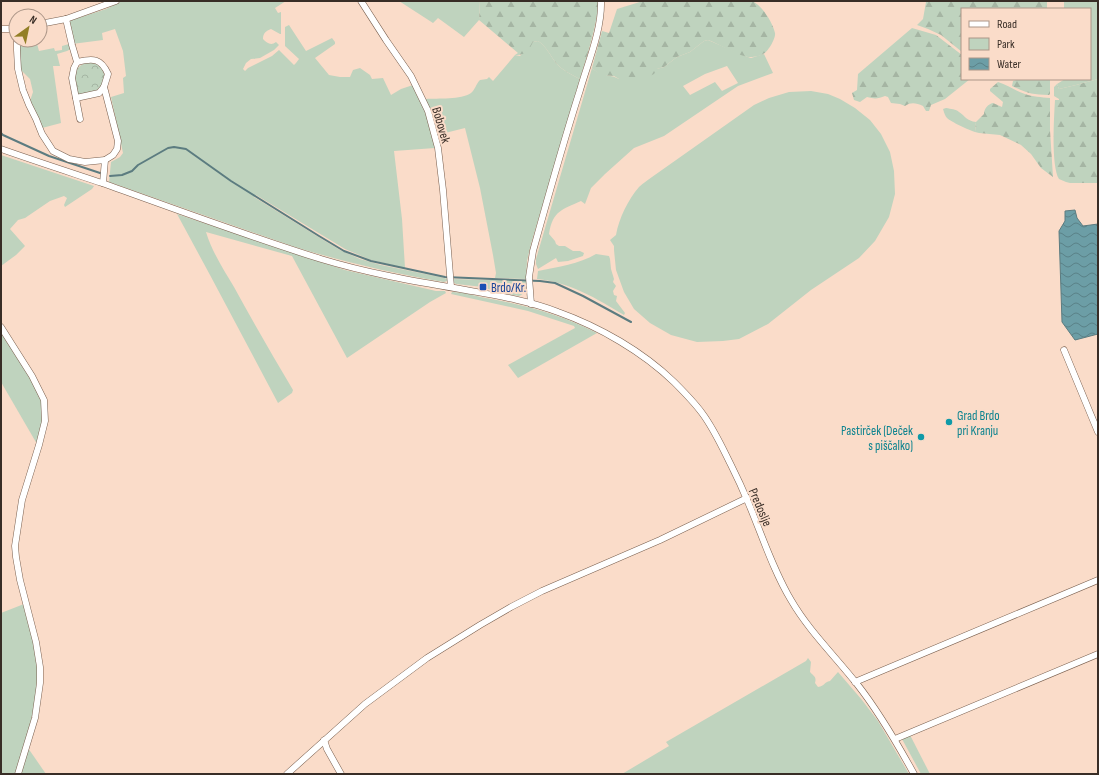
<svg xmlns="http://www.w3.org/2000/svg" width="1099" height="775" viewBox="0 0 1099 775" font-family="'Sofia Sans Condensed',sans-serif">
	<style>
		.green { fill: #bfd3be; fill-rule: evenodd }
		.forest { fill: url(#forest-firs) }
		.park { fill: url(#park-crowns) }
		.water { fill: url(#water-waves); stroke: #5c7c80 }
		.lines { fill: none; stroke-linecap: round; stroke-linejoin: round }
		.stream { stroke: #5c7c80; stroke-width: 2 }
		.minor-casing { stroke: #795f4e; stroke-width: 7 }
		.minor { stroke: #fff; stroke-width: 6 }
		.transit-dot { fill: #1a4fb4; stroke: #fadcc9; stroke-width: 1.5 }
		.culture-dot { fill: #0f9aa8; stroke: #fadcc9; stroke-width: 1.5 }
		.labels { text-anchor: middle; stroke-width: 4; stroke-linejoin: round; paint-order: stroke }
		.street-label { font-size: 13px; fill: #382d26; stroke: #fadcc9 }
		.transit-label { font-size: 13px; fill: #164399; stroke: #fadcc9; text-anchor: start }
		.culture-label { font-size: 13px; fill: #0d838f; stroke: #fadcc9; text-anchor: start }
	</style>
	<defs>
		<pattern id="forest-firs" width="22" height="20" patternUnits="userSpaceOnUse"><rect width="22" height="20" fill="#bfd3be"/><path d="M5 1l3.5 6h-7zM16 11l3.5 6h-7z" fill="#a5b5a3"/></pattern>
		<pattern id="park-crowns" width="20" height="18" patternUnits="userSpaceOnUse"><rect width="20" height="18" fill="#bfd3be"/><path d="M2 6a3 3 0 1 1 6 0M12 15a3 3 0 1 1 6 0" fill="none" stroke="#a5b5a3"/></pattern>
		<pattern id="water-waves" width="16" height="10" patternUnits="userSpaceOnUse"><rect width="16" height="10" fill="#6c9ea6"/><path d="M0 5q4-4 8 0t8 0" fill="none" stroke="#5a8187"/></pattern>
	</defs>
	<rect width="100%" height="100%" fill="#fadcc9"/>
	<!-- green -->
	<g class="green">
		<path d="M122,1H286L275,8L278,13L281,12V34H280L271,29C266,31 263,33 263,39C267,43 271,46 276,42L279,45L274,50L260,58L251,59L246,63L243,69L245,71L248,68L272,56L279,50L294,65L296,63L299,59L285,46V27L289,25L306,51L332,38L335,42V44L315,58L329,75L340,77H350L353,70L360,68L370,75L372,79L383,78L391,95L401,89L413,85L426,113L435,148L394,151L402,219L405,268L371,260L345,249L256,195L254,197L325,241L340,250L360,259L381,265L440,277L448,279L447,281L444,282C392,273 343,262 292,246L109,182L111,162L120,157L123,153L111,97L124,93L123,78L126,76L123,51L115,29L102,33L103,40L72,44L69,21L106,9Z"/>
		<polygon points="399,1 480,1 479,20 464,37 438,18 433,23"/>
		<polygon points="1064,1 1098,1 1098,79 1076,85 1059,89 1057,84 1065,79 1090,79 1090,9 1064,9"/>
		<polygon points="19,40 36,40 39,51 54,48 55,51 62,50 62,46 69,44 71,49 67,51 57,54 60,66 53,66 61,123 42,128 30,101 33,92 30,79 20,69"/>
		<path d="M708,40L745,56L751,58L764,54L773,73L738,86L664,136L634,148L605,174L591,188L585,204L581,201C562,210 553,210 549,234L555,241L556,244L559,246H565L573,251H580L584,253L583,256L568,261L558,262L556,258L538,269L536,264V259L592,68C603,78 608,73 619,79L664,67L677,57L690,52L704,41ZM727,66L738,83L722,91L715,82L690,95L683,86L705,74Z"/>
		<path d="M538,41C546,46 550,55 556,63C562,70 572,75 580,79L531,244L527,261L526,279L495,278L496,273L493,255L480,188L465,128L437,135L425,101L426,99C438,98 461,100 471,93C475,90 476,84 480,80L487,79L489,77L493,81L515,55L520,56L533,42Z"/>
		<path d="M811,91L828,94L840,99L855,108L870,120L881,134L890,152L894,171L895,194L889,217L875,241L859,258L811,290L768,324L739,339L723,341L697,342L671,335L650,323L634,309L624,292L616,270L614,250V246L610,240L616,235C619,218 628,200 639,187C643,183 648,180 652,177L754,105L769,98L789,92Z"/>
		<path d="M946,108C951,109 956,109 959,112C965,116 967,121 976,122L975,132C969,130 951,122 947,118C945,116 944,112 943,109Z"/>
		<polygon points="1,155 94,186 92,189 65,207 64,205 67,198 64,196 50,201 25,218 18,220 10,229 25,246 16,255 1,266"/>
		<path d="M177,214L345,270L436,291H445L446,293L430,302L347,358L292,256L206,232C212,252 224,270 234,287C253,322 273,356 293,390L292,393L278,403L210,275Z"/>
		<path d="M596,254L609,256L610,259L611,269L614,279L613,282L616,286L613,291L614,295L617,296L616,301L625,313L624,315C597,299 570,282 537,279L538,271C558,267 579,264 596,254Z"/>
		<path d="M452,279L526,281C527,287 525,294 519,296L497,292L483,287L456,284L453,282Z"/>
		<path d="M452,292C463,292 475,296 486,298C525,305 562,315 597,333L518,378L508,365L575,328L574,326L528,311L451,294Z"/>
		<polygon points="1,333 31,379 42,400 43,421 37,444 1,382"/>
		<path d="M24,604C29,624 36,648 37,668C39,704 25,740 16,774H1V613Z"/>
		<path d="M808,658L811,662L810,672C813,676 817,676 815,683L818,687C825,686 824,682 830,681L838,672L862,700L878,721L909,774H704L702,773L701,774H622L669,746L666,742L806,661Z"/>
		<polygon points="910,735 930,774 921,774 902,739"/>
		<polygon points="28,748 46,774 21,774"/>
	</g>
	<!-- forest -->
	<g class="forest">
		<path d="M480,1H599C596,28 588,53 580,79C572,75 562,70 556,63C550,55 546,46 538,41L533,42C529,50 525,56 515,55L518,53L479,20Z"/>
		<path d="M643,1H752C762,5 773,23 775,33C776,38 768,52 763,54C761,56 754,57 751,57C742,58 719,44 708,40L704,41L690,52L677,57L664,67L657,69L654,74L641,80L629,81L619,79L614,76L600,75L592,68L602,31L609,33L617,9Z"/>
		<polygon points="925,1 1047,1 1047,9 962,9 962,52 941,35 928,29 917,25 923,19 926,2"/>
		<path d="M912,28L936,35L962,55V79H970L945,99L931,105L929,111H926L923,106C916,103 911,102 905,106L900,104L891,103L888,97L885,96C878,99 874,99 867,97L860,102L854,100L852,93L857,90L858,74Z"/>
		<path d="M1020,79H1050V94L1049,95C1032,95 1027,93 1012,86L1013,81Z"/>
		<path d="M1098,79V183H1070L1066,182L1059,179C1051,166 1054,117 1055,100H1059V99L1054,96V87L1057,84L1059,89L1076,85Z"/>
		<path d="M998,82C1008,85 1015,91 1025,94C1033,97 1041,97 1050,98V130L1053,177L1041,168L1031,154L1021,145L1000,135L979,133L975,132L976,122L984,114C984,109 988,104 993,103L1002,107L1003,102L990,91V89Z"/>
	</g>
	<!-- park -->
	<path class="park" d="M89,62C92,63 95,63 98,65C107,71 107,86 96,91C91,93 84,94 78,95C74,80 70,67 89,62Z"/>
	<!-- water -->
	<polygon class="water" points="1075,210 1077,218 1083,226 1098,224 1098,334 1075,340 1062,322 1059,231 1065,221 1065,211"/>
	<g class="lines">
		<!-- stream -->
		<g class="stream">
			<polyline points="1,133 3,135 49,156 103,174"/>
			<polyline points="110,176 122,175 132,171 138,165 168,148 174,147 186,149 231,181 319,236 344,251 371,261 445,277 540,281 555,283 583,296 631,322"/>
		</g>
		<defs>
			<g id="minor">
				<polyline points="361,1 386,40 411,76 428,111 438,148 443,190 451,287"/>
				<polyline points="66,19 72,45 77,62 74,68 72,78 80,119"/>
				<polyline points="40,24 66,19 116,1"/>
				<polyline points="1,29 16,29"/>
				<polyline points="17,40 17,50 18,69 23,90 29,105 36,119 42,134 53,151 69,159 85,162 105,160 113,155 117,149 118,141 104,87"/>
				<path d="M76,98L99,93L104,87L108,74C101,58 93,58 77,62"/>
				<path d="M1,149C35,161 69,172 102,183C175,209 247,236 321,259C367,273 413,281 460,289C493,295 527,300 558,312C600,327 643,352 674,382C684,392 694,402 702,413C714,429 722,447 731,465C737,477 743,490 748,502C762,535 773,570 791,600C809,631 835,656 857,684C879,712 897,743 914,774"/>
				<polyline points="103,183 105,160"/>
				<path d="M531,304L529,277L533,251C548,197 563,143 580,90C588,62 602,30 601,1"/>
				<polyline points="1,327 32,376 44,400 45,421 39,445 22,500 15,546 16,557 20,580 36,642 40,667 40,683 35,718 18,774"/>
				<polyline points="1064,350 1098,432"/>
				<polyline points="855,682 1098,580"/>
				<polyline points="895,739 1098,654"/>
				<polyline points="324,740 327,749 341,774"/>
				<polyline points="287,774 365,704 427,658 480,625 511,607 542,591 660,540 747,498"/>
			</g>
		</defs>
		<!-- minor casing -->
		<use href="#minor" class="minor-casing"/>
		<!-- minor -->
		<use href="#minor" class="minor"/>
	</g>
	<!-- markers -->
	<rect class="transit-dot" x="479" y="283" width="8" height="8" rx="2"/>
	<g class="culture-dot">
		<circle cx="949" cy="422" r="4"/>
		<circle cx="921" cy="437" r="4"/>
	</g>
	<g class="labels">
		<!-- street labels -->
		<g class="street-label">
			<text transform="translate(442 125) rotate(74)" y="5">Bobovek</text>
			<text transform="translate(761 507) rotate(67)" y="5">Predoslje</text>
		</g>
		<!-- transit labels -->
		<g class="transit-label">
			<text x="491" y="292">Brdo/Kr.</text>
		</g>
		<!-- culture labels -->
		<g class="culture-label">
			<text x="957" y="420">Grad Brdo<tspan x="957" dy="15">pri Kranju</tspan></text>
			<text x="913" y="435" text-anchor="end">Pastirček (Deček<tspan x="913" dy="15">s piščalko)</tspan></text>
		</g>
	</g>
	<!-- border -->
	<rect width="1099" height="775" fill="none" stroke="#382d26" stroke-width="4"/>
	<!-- legend -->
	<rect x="961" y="8" width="130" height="72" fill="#fadcc9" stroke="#ac9688"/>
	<rect x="969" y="21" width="20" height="6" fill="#ffffff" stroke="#ac9688"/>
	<text x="997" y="28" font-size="12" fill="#382d26">Road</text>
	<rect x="969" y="38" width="20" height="12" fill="#bfd3be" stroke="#ac9688"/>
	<text x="997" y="48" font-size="12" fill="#382d26">Park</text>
	<rect x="969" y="58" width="20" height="12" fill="url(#water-waves)" stroke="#ac9688"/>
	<text x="997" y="68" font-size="12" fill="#382d26">Water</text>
	<!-- north arrow -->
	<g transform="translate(28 28) rotate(33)"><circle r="19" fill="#fadcc9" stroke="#ac9688"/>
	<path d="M0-3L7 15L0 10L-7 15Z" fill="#937f26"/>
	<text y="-6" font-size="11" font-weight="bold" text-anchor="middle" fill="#382d26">N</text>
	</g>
</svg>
